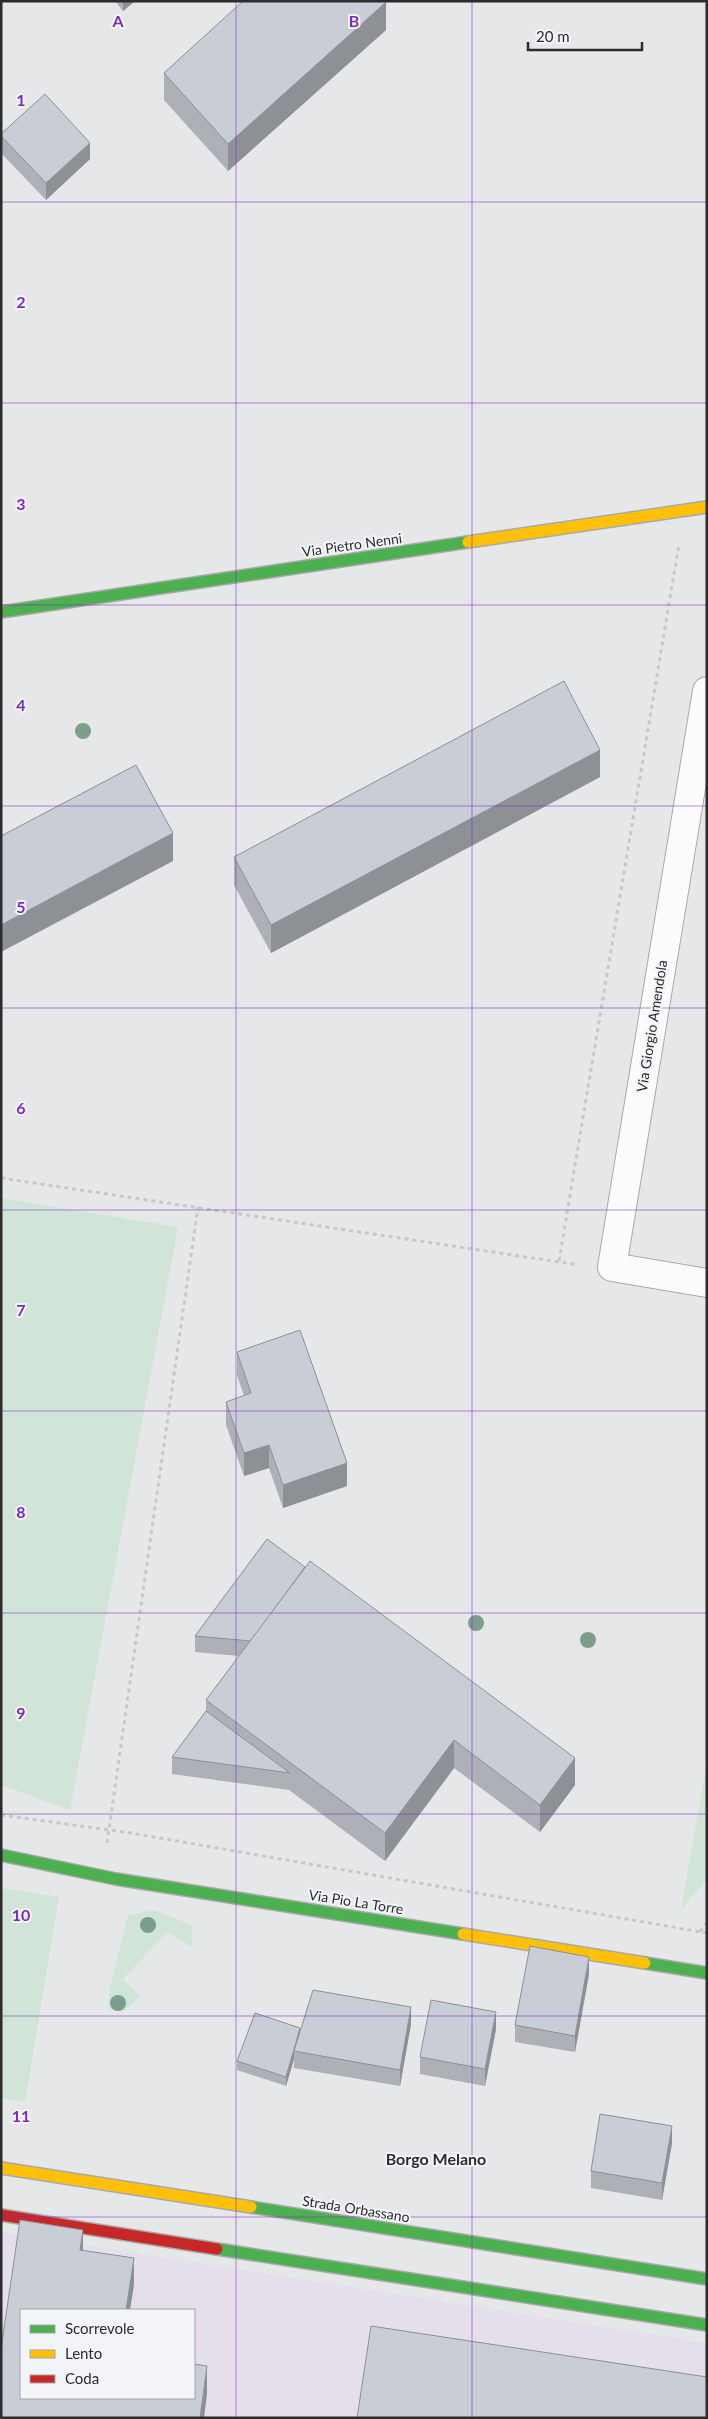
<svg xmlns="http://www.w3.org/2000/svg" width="708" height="2419" viewBox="0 0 708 2419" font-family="Lato,sans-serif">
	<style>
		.industrial { fill: #e4dfeb; fill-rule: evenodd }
		.green { fill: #d0e5d7 }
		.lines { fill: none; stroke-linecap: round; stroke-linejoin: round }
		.street-casing { stroke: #a8a9aa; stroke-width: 30 }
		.fast-casing { stroke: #a8a9aa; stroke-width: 14 }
		.slow-casing { stroke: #a8a9aa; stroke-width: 14 }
		.jam-casing { stroke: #a8a9aa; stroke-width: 14 }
		.path { stroke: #c8c8c9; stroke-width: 3; stroke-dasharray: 4 4; stroke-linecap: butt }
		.street { stroke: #fbfbfc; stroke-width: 28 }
		.fast { stroke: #4caf50; stroke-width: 11 }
		.slow { stroke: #ffc107; stroke-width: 11 }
		.jam { stroke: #c62828; stroke-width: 11 }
		.tree { fill: #7c9f8c }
		.wall { fill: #adb0b7 }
		.shaded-wall { fill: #8d9095 }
		.building { fill: #c9cdd5; stroke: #8d9095 }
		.grid { fill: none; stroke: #7b2cbf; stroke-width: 1; stroke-opacity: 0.55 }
		.labels { text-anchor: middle; stroke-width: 4; stroke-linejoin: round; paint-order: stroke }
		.street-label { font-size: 14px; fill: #2c2c2d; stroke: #f3f4f7 }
		.quarter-label { font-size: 16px; font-weight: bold; fill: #2d2e30; stroke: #f3f4f7 }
		.grid-label { font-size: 16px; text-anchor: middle; font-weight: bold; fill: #7b2cbf; stroke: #f3f4f7; stroke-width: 4; stroke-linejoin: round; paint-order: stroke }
	</style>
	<rect width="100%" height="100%" fill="#e6e7e9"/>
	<!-- industrial -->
	<path class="industrial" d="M1,2232L707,2343V2418H1ZM21,2310H194V2398H21Z"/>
	<!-- green -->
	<g class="green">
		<polygon points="1,1198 178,1227 70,1810 1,1785"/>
		<polygon points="707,1762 707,1879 681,1910"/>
		<polygon points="1,1888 59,1897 25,2102 1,2098"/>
		<polygon points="155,1910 192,1925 192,1947 168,1932 123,1979 140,1996 123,2012 108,2009 110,1988 128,1915"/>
	</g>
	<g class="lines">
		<defs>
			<polyline id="street" points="707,691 612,1267 707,1283"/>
			<g id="fast">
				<polyline points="1,612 468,542"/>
				<polyline points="1,1855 116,1879 463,1934"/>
				<polyline points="645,1963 707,1973"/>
				<polyline points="251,2207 707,2279"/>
				<polyline points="217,2249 707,2325"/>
			</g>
			<g id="slow">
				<polyline points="468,542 707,507"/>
				<polyline points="463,1934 645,1963"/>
				<polyline points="1,2168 251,2207"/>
			</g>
			<polyline id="jam" points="1,2215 217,2249"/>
		</defs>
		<!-- street casing -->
		<use href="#street" class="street-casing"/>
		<!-- fast casing -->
		<use href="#fast" class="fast-casing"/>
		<!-- slow casing -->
		<use href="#slow" class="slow-casing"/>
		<!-- jam casing -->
		<use href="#jam" class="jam-casing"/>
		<!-- path -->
		<g class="path">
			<polyline points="1,1178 579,1265"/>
			<polyline points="559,1261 679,544"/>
			<polyline points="1,1815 131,1833 707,1933"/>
			<polyline points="107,1843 198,1207"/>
			<polyline points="700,1932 707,1922"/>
		</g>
		<!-- street -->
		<use href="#street" class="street"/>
		<!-- fast -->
		<use href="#fast" class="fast"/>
		<!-- slow -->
		<use href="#slow" class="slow"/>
		<!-- jam -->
		<use href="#jam" class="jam"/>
	</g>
	<!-- trees -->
	<g class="tree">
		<circle cx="83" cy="731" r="8"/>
		<circle cx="476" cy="1623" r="8"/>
		<circle cx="588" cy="1640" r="8"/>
		<circle cx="148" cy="1925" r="8"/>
		<circle cx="118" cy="2003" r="8"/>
	</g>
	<!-- wall -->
	<g class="wall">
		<polygon points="115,1 135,1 123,11"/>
		<polygon points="386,30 228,171 164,100 164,73"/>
		<polygon points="1,134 90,159 46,200 1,153"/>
		<polygon points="600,777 271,953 234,885 234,857"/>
		<polygon points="237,1352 347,1486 283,1508 269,1468 244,1476 226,1425 226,1402 244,1396 237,1375"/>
		<polygon points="267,1539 575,1785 540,1832 454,1768 385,1861 289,1790 172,1774 172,1757 206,1711 206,1700 239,1656 195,1652 195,1636"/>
		<polygon points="589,1974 575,2052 515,2042 515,2025"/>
		<polygon points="411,2024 400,2086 294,2068 294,2059 286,2086 237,2070 237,2061"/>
		<polygon points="496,2029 485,2086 420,2074 420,2057"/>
		<polygon points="672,2143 662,2200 591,2188 591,2171"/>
		<polygon points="707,2183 707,2207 706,2207 706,2190"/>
	</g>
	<!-- shaded-wall -->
	<g class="shaded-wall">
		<polygon points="123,1 135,1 123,11"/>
		<polygon points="386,2 386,30 228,171 228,144"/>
		<polygon points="90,143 90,159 46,200 46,183"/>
		<polygon points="600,750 600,777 271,953 271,925"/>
		<polygon points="173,833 173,861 1,952 1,925"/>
		<polygon points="269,1445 269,1468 244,1476 244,1453"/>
		<polygon points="347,1463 347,1486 283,1508 283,1485"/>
		<polygon points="454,1740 454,1768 385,1861 385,1833"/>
		<polygon points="575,1758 575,1785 540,1832 540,1805"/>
		<polygon points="589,1957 589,1974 575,2052 575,2036"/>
		<polygon points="411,2007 411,2024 400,2086 400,2070"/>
		<polygon points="496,2012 496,2029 485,2086 485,2069"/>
		<polygon points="300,2028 300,2038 294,2051 294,2059 286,2086 286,2077"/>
		<polygon points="672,2126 672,2143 662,2200 662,2183"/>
		<polygon points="83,2230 83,2257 80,2250"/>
		<polygon points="134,2258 134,2285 130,2310 126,2310"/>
		<polygon points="207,2366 207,2394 204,2418 200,2418"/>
	</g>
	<!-- building -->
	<g class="building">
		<polygon points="243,1 386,1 386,2 228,144 164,73"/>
		<polygon points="45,94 90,143 46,183 1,136 1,134"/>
		<polygon points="564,681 600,750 271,925 234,857"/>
		<polygon points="136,765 173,833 1,925 1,836"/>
		<polygon points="300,1330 347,1463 283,1485 269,1445 244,1453 226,1402 251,1393 237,1352"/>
		<polygon points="267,1539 305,1567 251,1641 195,1636"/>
		<polygon points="310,1561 575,1758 540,1805 454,1740 385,1833 206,1700"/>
		<polygon points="206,1711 290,1773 172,1757"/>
		<polygon points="530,1946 589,1957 575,2036 515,2025"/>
		<polygon points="313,1990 411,2007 400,2070 294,2051"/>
		<polygon points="431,2000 496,2012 485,2069 420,2057"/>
		<polygon points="255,2013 300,2028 286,2077 237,2061"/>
		<polygon points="600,2114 672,2126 662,2183 591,2171"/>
		<polygon points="20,2220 83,2230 80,2250 134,2258 126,2310 21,2310 21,2398 194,2398 194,2364 207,2366 200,2418 1,2418 1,2349"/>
		<polygon points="371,2326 707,2377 707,2418 357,2418"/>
	</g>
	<!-- grid -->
	<path class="grid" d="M236,1V2418M472,1V2418M1,202H707M1,403H707M1,605H707M1,806H707M1,1008H707M1,1210H707M1,1411H707M1,1613H707M1,1814H707M1,2016H707M1,2217H707"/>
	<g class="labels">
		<!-- street labels -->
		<g class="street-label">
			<text transform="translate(352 545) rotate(-8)" y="5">Via Pietro Nenni</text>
			<text transform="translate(652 1026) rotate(-81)" y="5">Via Giorgio Amendola</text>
			<text transform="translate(356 1902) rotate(9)" y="5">Via Pio La Torre</text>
			<text transform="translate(356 2209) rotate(9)" y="5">Strada Orbassano</text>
		</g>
		<!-- quarter labels -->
		<g class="quarter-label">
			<text x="436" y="2165">Borgo Melano</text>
		</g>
	</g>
	<g class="grid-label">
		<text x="118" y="27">A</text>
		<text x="354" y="27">B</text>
		<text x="21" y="106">1</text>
		<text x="21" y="308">2</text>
		<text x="21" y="510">3</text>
		<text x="21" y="711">4</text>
		<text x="21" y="913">5</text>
		<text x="21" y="1114">6</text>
		<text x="21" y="1316">7</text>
		<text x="21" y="1518">8</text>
		<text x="21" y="1719">9</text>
		<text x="21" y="1921">10</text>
		<text x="21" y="2122">11</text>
	</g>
	<!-- border -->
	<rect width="708" height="2419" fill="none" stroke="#2c2c2d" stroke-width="5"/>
	<!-- legend -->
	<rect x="20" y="2309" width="175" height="90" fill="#f3f4f7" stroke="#a3a4a6"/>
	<rect x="30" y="2325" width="25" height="8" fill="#4caf50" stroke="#a3a4a6"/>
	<text x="65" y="2334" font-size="15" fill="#2c2c2d">Scorrevole</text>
	<rect x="30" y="2350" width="25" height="8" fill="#ffc107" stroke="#a3a4a6"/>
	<text x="65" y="2359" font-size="15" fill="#2c2c2d">Lento</text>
	<rect x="30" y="2375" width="25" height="8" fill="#c62828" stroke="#a3a4a6"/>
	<text x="65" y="2384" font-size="15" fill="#2c2c2d">Coda</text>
	<!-- scale -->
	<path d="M528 42v8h114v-8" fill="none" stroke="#2c2c2d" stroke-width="2.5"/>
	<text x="536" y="42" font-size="15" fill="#2c2c2d" stroke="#f3f4f7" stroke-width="4" paint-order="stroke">20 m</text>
</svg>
